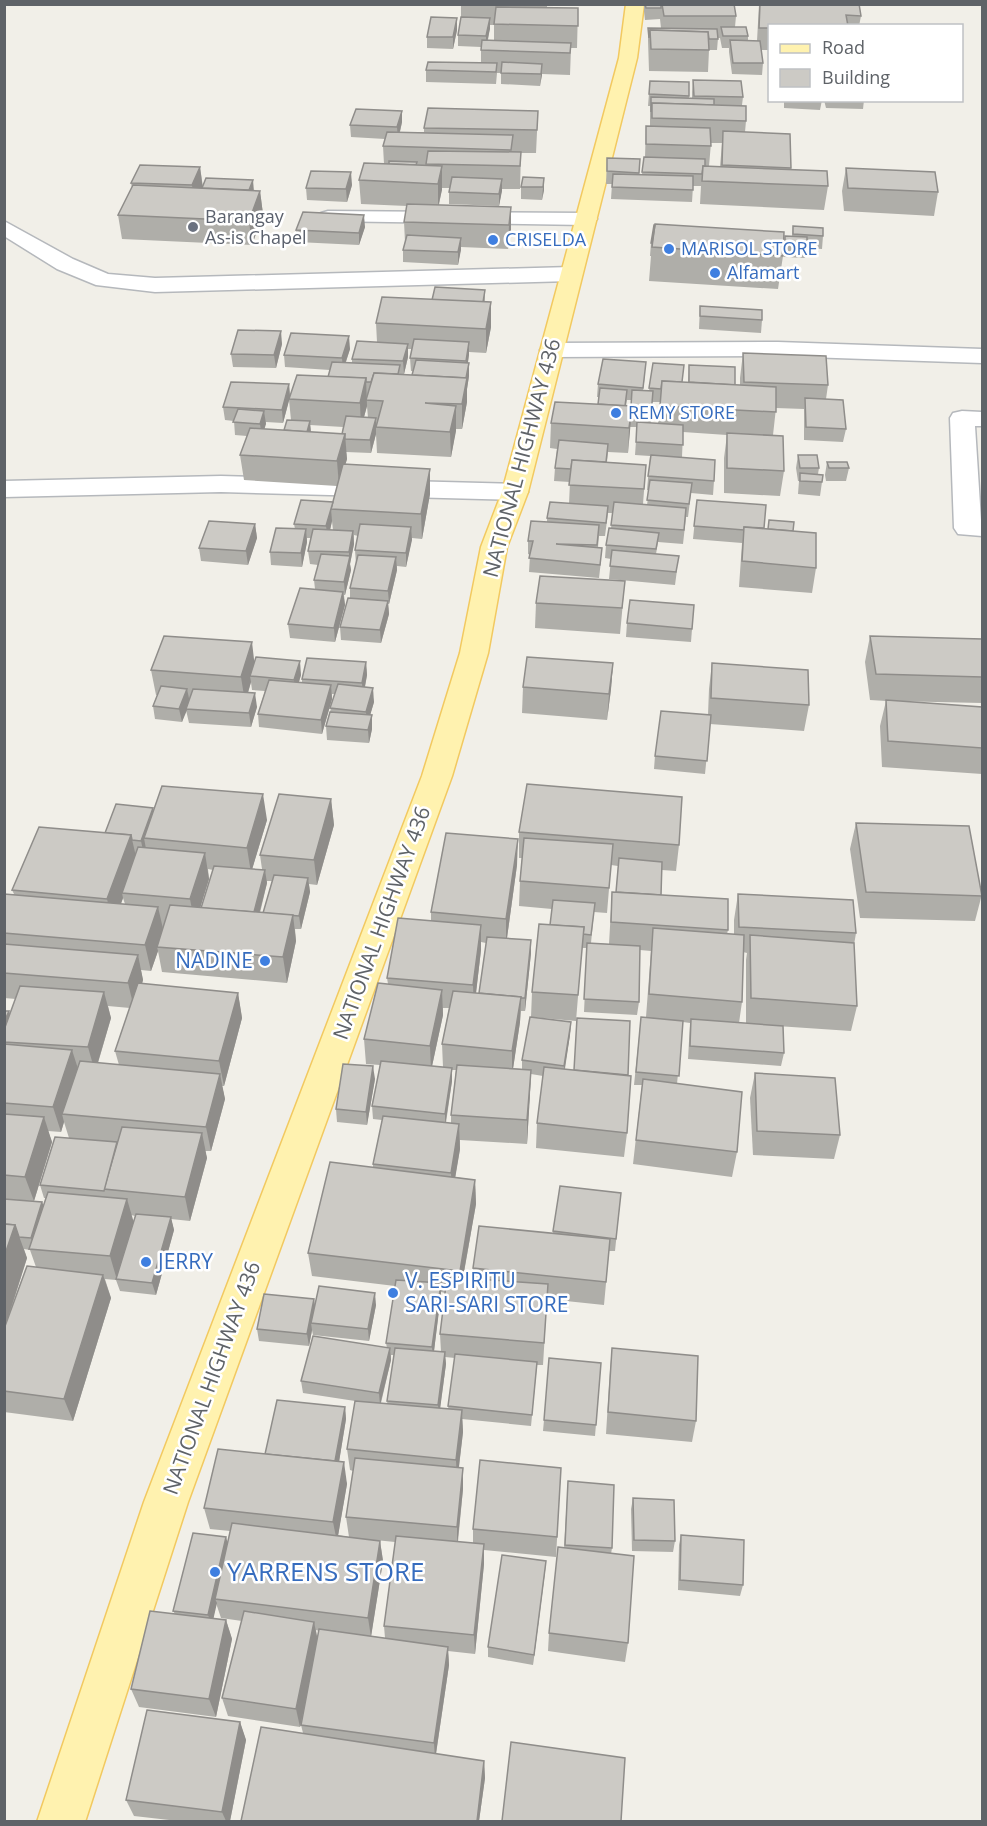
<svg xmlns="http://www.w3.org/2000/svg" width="987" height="1826" viewBox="0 0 987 1826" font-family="'Open Sans',sans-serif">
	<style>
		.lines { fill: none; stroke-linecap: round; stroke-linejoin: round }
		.minor-casing { stroke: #b5b8bc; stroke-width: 3 }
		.major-casing { stroke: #f2c960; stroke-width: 3 }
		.minor { fill: #fff; fill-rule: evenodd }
		.major { fill: #fff2af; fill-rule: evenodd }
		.wall { fill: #afaea9; fill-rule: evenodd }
		.shaded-wall { fill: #8f8d8a }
		.building { fill: #cccac5; stroke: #8f8d8a; stroke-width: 1.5 }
		.worship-dot { fill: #6b7280; stroke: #fff; stroke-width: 2 }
		.shop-dot { fill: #3f7fe0; stroke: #fff; stroke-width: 2 }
		.labels { text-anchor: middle; stroke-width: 5; stroke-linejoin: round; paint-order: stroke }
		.far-worship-label { font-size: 18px; fill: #5b616d; stroke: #fff; text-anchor: start }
		.far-shop-label { font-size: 18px; fill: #366cbe; stroke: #fff; text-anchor: start }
		.street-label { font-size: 21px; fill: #5f6368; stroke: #fff }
		.shop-label { font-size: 21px; fill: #366cbe; stroke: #fff; text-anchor: start }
		.near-shop-label { font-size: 26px; fill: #366cbe; stroke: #fff; text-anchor: start }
	</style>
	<rect width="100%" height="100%" fill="#f1efe8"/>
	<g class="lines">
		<defs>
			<g id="minor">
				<polygon points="328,211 586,213 593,215 597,219 593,223 586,225 321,221 317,217 321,213"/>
				<polygon points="4,221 73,259 108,274 155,278 571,267 579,269 582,274 579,279 571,281 155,292 96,285 57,269 4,236"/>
				<polygon points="778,342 982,349 982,363 778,356 552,357 544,355 540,350 544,345 552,343"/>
				<polygon points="962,411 982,412 982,426 975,426 982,536 958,534 954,528 950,418 953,413"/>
				<polygon points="221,476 515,484 524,487 528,492 524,497 515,500 221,492 4,497 4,481"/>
			</g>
			<polygon id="major" points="626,4 644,4 637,58 528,492 507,547 488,653 452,776 188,1502 85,1822 37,1822 144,1502 422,776 460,653 481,547 502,492 619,58"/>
		</defs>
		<!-- minor casing -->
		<use href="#minor" class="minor-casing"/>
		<!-- major casing -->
		<use href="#major" class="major-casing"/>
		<!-- minor -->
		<use href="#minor" class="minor"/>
		<!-- major -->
		<use href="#major" class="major"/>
	</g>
	<!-- wall -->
	<g class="wall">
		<path d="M461,4H585V6L547,5V8H578L577,48H571L570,75L542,74L540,86L501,84V73H497L496,84L426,82V70L481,63V47L458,46V35L461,19ZM490,25H494V40H488Z"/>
		<polygon points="644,4 734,4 736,16 735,27 748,36 748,41 757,41 759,4 859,4 861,16 859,26 770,26 770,50 761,50 763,63 762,75 732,74 729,52 729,48 722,48 720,38 718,38 717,50 709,50 708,72 649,71 648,40 648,28 661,28 660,19 645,20 644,11"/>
		<polygon points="457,30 453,49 427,48 427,37"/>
		<path d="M693,80L743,97L742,105L746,121L745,132L790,134L791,170L828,186L824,210L700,204L701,186H693L692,202L611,199L612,184H606L607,158L639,173V174H642L644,157H645L646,126H650V106H648L650,81L689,82V98H692V92ZM711,143H722L720,167L709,166Z"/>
		<polygon points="784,100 822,100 820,110 784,108"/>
		<polygon points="824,100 864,100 863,109 826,108"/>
		<polygon points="402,111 402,122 400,132 424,132 424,128 538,111 536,153 521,153 520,189 502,189 499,206 449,204 449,188 442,188 439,205 511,207 511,231 508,249 461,247 458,265 403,262 403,250 405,242 404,222 407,206 361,204 359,180 384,164 383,146 385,139 351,137 350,125"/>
		<polygon points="200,167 203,187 260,191 263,214 252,245 122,239 118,215 132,188 131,183"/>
		<polygon points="846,168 938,192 934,216 844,211 842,191"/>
		<polygon points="544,178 544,190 542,200 521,199 521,187"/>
		<polygon points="352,185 347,202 307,200 306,188"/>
		<polygon points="793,226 823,236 822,249 807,248 805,258 784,257 783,248 785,236 792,236"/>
		<polygon points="365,227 359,245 297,242 296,230"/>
		<polygon points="651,243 783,256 778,289 649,281 651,256 650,256"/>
		<path d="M485,290V302H491V327L486,353L469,352L468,363H469V376L467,389V402L462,429H456L451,457L377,453L376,434L371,453L346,452L347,459L345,465L430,494L422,539L412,538L406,567L397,566V570L389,604H388L389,614L381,643L341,640L340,627L350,598V588L356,564L355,550L358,536L354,535V544L350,564L351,570L345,595H344L345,605L335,642L290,638L288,624L315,589L314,580L318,565L310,564L308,551L311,538H307V542L302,567L271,565L270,552L295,529L294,524L333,502L337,486L244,480L240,455L247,436L235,435L234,421L225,420L223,407L289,384L290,397L328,377L330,370L285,367L284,355L350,349L346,362L352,363V359L377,342L376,323L432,300ZM408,349H412L410,358L411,371H413L412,375L404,374L408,357ZM289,400L291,420L284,430L264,429L266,422L283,423ZM367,406L368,418L364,417ZM310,425L343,427L342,434L311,432ZM332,521L333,530H330Z"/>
		<polygon points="700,306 762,320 761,333 699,329"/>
		<polygon points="282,344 276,368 233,367 231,354"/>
		<path d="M743,353L828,385L826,399L846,429L843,442L804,440V409L776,408L773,435L784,471L780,496L724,493V458L727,435L683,432L682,457L714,481L713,495L691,493L688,517H686L683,544L658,542L656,554L677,570L675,585L609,579L611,559L605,558L606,545L611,528L613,513H608L605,536H599L598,547L601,561L599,578L529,572L530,555L528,554V541L547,522V518L569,504L570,482L554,481L555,468L557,449L550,448L551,423L598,404L599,397H597L598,384L645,375L643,391H649L653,363L682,382H688L689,365L735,385H740V378ZM627,400H631V406H626ZM652,402H660L658,423H651ZM630,427H637L635,455L650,456L647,490H649L647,505L643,504L646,465L607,462L608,452L628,453Z"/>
		<polygon points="798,455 819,468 818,474 822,482 820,496 798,494 799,481 798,481 796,468"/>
		<polygon points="827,462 849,468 846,481 826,481 825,475"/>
		<polygon points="697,500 764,528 793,531 816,568 812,593 739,587 742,543 693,539"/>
		<polygon points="255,524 257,538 248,565 201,561 199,548"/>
		<polygon points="625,581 620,634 535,628 536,603"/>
		<polygon points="627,623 692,629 691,642 626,637"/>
		<polygon points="870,636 982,639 982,703 891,701 982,707 982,774 882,767 880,726 886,701 870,700 865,662"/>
		<polygon points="366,662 367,675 365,687 374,702 370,715 372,715 372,729 369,743 327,740 326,726 335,694 332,694 332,699 322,734 259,727 258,714 265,691 252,690 251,682 248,693 257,707 251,727 189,723 186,710 182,722 155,719 153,706 157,695 156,695 151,670 254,663 301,675 299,682 302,682 302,679"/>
		<polygon points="613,663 611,689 607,720 522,713 523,687"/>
		<polygon points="712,663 809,705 804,731 710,724 705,774 654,769 655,756 708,715 709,689"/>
		<path d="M331,799L334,825L317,885L309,884L310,892L301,929H295L296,941L287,983L162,972L158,951L151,971L141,970L143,980L142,984L238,993L242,1018L224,1086H222L225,1099L211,1151H205L207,1158L190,1221L171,1219L174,1230L156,1295L120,1291L116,1280L105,1279L111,1298L73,1421L4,1412V1199L42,1202L44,1206L46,1198H44L40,1185L69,1138L64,1122L61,1132L48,1131L52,1142L34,1201L4,1199V1011H9L10,1015L16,999L4,998V894H14L12,890L105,833L154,810L267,820L252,869H262L260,855ZM208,869L213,870L201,908H200L209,879ZM267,881H272L263,913H260L267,883ZM123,898L125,904H121ZM108,1006L130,1008L115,1051L119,1065L98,1063L111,1018ZM131,1215L135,1216L133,1222ZM24,1249L30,1250L36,1267L8,1319L27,1258Z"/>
		<polygon points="856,823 982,894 975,921 860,918 850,849"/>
		<path d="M519,832L679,845L676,871L662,870L661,895L728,930L727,934L734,935V920L738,894L856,933L854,945L857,1006L851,1031L748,1024L784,1053L781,1066L688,1059L690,1023L683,1022L677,1084L737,1152L732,1177L633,1164L642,1085H634L641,1017H646L651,951L640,950L639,1002L637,1015L584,1012L587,948H582L576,1021L531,1017L532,992L550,925L552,909L519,906L520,881L522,858H519ZM611,865L618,866L616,892H612L609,944L591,943L594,912L607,913ZM743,952L747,953L746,960V1024L739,1023L742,1002Z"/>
		<path d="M517,865L507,938L531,953L525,1011H521L520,1022L513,1068L522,1069V1060L571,1022L570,1035L565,1069L627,1133L624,1157L536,1148L537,1123L543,1076L531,1074L527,1144L460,1140V1149L455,1177L475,1180L476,1204L463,1278H473V1268L553,1233L560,1186L621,1193L615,1251H609L604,1305L547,1299L543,1365H537L531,1426L462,1419L463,1432L459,1467L463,1489L458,1542L473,1543V1529L561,1468L556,1557L484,1550V1564L475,1654L448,1651L449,1665L436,1754L484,1761L485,1778L479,1821H241L303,1733L301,1725L300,1727L228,1716L222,1698L242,1621L221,1618L216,1603L213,1619L226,1620L232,1639L216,1717L139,1707L131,1689L175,1614L173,1611L228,1543L230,1531L210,1529L204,1508L265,1454L345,1407L346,1419L339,1462L347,1484L338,1535L349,1537L346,1517L353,1471L350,1470L347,1449L355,1401L303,1393L301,1381L387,1348L386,1343L395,1286L312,1276L308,1253L373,1167V1164L382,1120L373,1119L372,1106L380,1065L366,1064L364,1039L388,984L387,978L431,921V912ZM481,942L486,943L479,993H476L481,950ZM443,1008H449L442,1044L443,1067L432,1066L443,1015ZM452,1070H456L451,1115V1123H446L452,1081ZM441,1292L445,1293L440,1334L441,1352L434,1351ZM391,1355H394L387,1404L381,1403L391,1360ZM445,1357L455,1358L448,1409L440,1408L446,1364ZM375,1540L395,1542L384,1626L385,1638L371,1636L383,1561L380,1541ZM316,1630L319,1631L317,1639Z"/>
		<polygon points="755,1073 840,1135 834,1159 753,1155 750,1098"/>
		<polygon points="375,1079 367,1125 337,1122 336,1109"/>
		<polygon points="315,1305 376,1305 369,1341 313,1335 312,1330 309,1346 259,1341 257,1329"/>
		<polygon points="612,1348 696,1421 692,1442 606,1434 610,1370"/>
		<polygon points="601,1363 595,1436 543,1431 544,1420"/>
		<polygon points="568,1481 612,1548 611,1554 628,1643 625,1662 548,1651 549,1633 564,1548"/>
		<polygon points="633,1498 675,1541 673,1552 632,1551 631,1509"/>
		<polygon points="681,1535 743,1585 740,1596 678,1590 679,1545"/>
		<polygon points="546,1561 533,1665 488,1657 488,1647"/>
		<polygon points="240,1722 246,1740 230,1821 178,1821 134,1816 126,1800"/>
	</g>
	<!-- shaded-wall -->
	<g class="shaded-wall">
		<polygon points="457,18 457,30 453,49 453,37"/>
		<polygon points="490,18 490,29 486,47 486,36"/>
		<polygon points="542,64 542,75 540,86 541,74"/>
		<polygon points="402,111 402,122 398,139 397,127"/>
		<polygon points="442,166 442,190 438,207 438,184"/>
		<polygon points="200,167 203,190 195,209 192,185"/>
		<polygon points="351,172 352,185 347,202 346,189"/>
		<polygon points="544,178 544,190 542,200 543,187"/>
		<polygon points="502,179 502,191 499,206 499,194"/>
		<polygon points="253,180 254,192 247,196"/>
		<polygon points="260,191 263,214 252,245 249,221"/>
		<polygon points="511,207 511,231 508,249 509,225"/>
		<polygon points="364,215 365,227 359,245 359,233"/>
		<polygon points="461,238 461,250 458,265 458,252"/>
		<polygon points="491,302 491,327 486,353 486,329"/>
		<polygon points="281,331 282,344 276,368 274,355"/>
		<polygon points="349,336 350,349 343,370 342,358"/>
		<polygon points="469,342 469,355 466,374 466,361"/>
		<polygon points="408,344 408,357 404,374 403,361"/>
		<polygon points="469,363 469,376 467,389 467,402 462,429 462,404"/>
		<polygon points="366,378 367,406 361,428 360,403"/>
		<polygon points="289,384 290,397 283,423 282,410"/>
		<polygon points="456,406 456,431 451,457 450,432"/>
		<polygon points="632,406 630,431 628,453 629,428"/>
		<polygon points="264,411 266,424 262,437 260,424"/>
		<polygon points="376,418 376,434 371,453 370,440"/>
		<polygon points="310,421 311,434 305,438"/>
		<polygon points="345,434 347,459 339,486 337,461"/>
		<polygon points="430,469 430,494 422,539 421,514"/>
		<polygon points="331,509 332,521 328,539 326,526"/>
		<polygon points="255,524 257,538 248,565 246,551"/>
		<polygon points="411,527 412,540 406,567 406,553"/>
		<polygon points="306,529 307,542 302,567 301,553"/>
		<polygon points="353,531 354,544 350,564 351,570 345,595 344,582 349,557 349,552"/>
		<polygon points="396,557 397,570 389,604 388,591"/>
		<polygon points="343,592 345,605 335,642 334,628"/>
		<polygon points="388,601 389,614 381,643 380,630"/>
		<polygon points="252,642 255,668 250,676 251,682 245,702 241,677"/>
		<polygon points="300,661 301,675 295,694 294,680"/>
		<polygon points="366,662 367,675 363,696 362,683"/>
		<polygon points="613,663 611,689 607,720 609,694"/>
		<polygon points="331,685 332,699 322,734 321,720"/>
		<polygon points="373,688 374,702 367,726 366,712"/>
		<polygon points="187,689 190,703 182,722 179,709"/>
		<polygon points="255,693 257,707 251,727 249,713"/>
		<polygon points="372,715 372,729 369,743 368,730"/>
		<polygon points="263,794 267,820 251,873 247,848"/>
		<polygon points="331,799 334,825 317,885 314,860"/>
		<polygon points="153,808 156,821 144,838 146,849 144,855 141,841"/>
		<polygon points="131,835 137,861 122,893 123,898 113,924 107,899"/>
		<polygon points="518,839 517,865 506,945 506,919"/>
		<polygon points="205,853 209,879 195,925 190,899"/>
		<polygon points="265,870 267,883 256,926 254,913"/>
		<polygon points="308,878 310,892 301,929 299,916"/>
		<polygon points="158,907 164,933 157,947 158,951 151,971 145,945"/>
		<polygon points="293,915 296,941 287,983 283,957"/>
		<polygon points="481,925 481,950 474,1010 473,985"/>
		<polygon points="531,940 531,953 525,1011 525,998"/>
		<polygon points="138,955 143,980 134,1008 128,983"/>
		<polygon points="442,990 443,1015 431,1071 430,1046"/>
		<polygon points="104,992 111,1018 95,1072 88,1047"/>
		<polygon points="238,993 242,1018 224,1086 219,1061"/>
		<polygon points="521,997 520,1022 512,1076 512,1051"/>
		<polygon points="9,1011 13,1024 4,1042 4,1022"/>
		<polygon points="571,1022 570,1035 563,1079 564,1066"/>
		<polygon points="72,1050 80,1075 62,1114 64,1122 61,1132 53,1107"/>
		<polygon points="373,1066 375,1079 367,1125 366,1112"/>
		<polygon points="452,1068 452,1081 445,1126 445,1114"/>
		<polygon points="531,1070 530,1094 527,1144 527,1120"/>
		<polygon points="220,1074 225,1099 211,1151 206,1127"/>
		<polygon points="44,1117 52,1142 34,1201 25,1177"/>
		<polygon points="459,1124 460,1149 452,1197 451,1173"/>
		<polygon points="202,1133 207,1158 190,1221 185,1197"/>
		<polygon points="475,1180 476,1204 460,1294 460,1271"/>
		<polygon points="127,1199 134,1223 117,1280 110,1256"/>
		<polygon points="42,1202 47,1215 36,1250 31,1238"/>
		<polygon points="171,1217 174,1230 156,1295 152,1283"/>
		<polygon points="15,1225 27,1258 4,1330 4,1257"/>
		<polygon points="103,1275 111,1298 73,1421 64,1399"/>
		<polygon points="441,1283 441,1295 433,1359 432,1347"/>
		<polygon points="375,1293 376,1305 369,1341 368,1329"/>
		<polygon points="314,1299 316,1311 311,1323 312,1330 309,1346 307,1334"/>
		<polygon points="390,1348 391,1360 380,1405 379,1393"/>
		<polygon points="445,1352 446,1364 439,1417 438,1405"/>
		<polygon points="345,1407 346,1419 337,1474 335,1462"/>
		<polygon points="462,1410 463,1432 457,1482 456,1460"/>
		<polygon points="344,1462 347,1484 337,1542 333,1522"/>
		<polygon points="463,1468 463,1489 457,1547 457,1527"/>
		<polygon points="226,1537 229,1547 215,1599 217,1603 212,1625 208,1615"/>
		<polygon points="380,1541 383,1561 371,1637 368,1618"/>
		<polygon points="484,1544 484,1564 475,1654 474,1635"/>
		<polygon points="546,1561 545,1572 533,1665 534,1655"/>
		<polygon points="226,1620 232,1639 216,1717 209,1699"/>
		<polygon points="314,1622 318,1641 300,1727 296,1709"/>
		<polygon points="448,1647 449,1665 435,1760 434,1743"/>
		<polygon points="240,1722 246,1740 230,1821 226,1821 222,1812"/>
		<polygon points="484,1761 485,1778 479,1821 477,1821"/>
	</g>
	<!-- building -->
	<g class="building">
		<polygon points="645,4 661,4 661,8 646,8"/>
		<polygon points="662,4 734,4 736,16 664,16"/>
		<polygon points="760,4 859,4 861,16 846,15 848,26 770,26 770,28 759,28"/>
		<polygon points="496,7 578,8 578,26 494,24"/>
		<polygon points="431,17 457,18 453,37 427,37"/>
		<polygon points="461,17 490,18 486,36 458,35"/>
		<polygon points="721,27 746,27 748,36 723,36"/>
		<polygon points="648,28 717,29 718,39 709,39 708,32 650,30 649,38"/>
		<polygon points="650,30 708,32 709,50 651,49"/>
		<polygon points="482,40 571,43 570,53 481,50"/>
		<polygon points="730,40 760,41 763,63 733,63"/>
		<polygon points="428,62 497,63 496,72 426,70"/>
		<polygon points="502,62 542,64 541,74 501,73"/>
		<polygon points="693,80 741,81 743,97 694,96"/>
		<polygon points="650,81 689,82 689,96 649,94"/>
		<polygon points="651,97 714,99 714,105 652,103 651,112"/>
		<polygon points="652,103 746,106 746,121 652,118"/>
		<polygon points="428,108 538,111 537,130 424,128"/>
		<polygon points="356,109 402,111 397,127 350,125"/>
		<polygon points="646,126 710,128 711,146 646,144"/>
		<polygon points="723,131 790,134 791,168 722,165"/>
		<polygon points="387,132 513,135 511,150 383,146"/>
		<polygon points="428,151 521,152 520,166 426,164"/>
		<polygon points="644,157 705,159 705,166 703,166 702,174 642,172"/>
		<polygon points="607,158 640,159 639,173 607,171"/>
		<polygon points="389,161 417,162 416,165 389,164"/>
		<polygon points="364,163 442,166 438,184 359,180"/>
		<polygon points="140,165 200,167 192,185 131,183"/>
		<polygon points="703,166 827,171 828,186 702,181"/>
		<polygon points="846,168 935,172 938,192 848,188"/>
		<polygon points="311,171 351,172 346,189 306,188"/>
		<polygon points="613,174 693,176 693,190 612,187"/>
		<polygon points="452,177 502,179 499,194 449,192"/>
		<polygon points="523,177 544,178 543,187 521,187"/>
		<polygon points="206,178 253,180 249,190 202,188"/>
		<polygon points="133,185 260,191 249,221 118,215"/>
		<polygon points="407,204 511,207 509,225 404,222"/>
		<polygon points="303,212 364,215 359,233 296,230"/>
		<polygon points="655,224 784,232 783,256 652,247"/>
		<polygon points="654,225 655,225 652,243 651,243"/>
		<polygon points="793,226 823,228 823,236 793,234"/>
		<polygon points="407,235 461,238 458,252 403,250"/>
		<polygon points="785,236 807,237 807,246 785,245"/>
		<polygon points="435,287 485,290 483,302 432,300"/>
		<polygon points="382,297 491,302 486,329 376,323"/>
		<polygon points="700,306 762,310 762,320 700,316"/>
		<polygon points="238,330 281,331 274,355 231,354"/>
		<polygon points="291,333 349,336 342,358 284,355"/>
		<polygon points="414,339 469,342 466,361 410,358"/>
		<polygon points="357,341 408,344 403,361 352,359"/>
		<polygon points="743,353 826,356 828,385 744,382"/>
		<polygon points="603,359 646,362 643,388 598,384"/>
		<polygon points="416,360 469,363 466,378 412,375"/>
		<polygon points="332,362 400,365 398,374 374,373 371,382 366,382 366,378 328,377"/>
		<polygon points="653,363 684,365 682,382 662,381 661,389 649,388"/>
		<polygon points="689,365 735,367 735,385 689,382"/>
		<polygon points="374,373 467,378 462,404 425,403 456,406 450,432 376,427 383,401 366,400"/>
		<polygon points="297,375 366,378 360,403 289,399"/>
		<polygon points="662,381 776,387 776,412 660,406"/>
		<polygon points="231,382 289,384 282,410 223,407"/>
		<polygon points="600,388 627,390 625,406 598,404"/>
		<polygon points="632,390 653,391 651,415 631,414 632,406 631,406"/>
		<polygon points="805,398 843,400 846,429 806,427"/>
		<polygon points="555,402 632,406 629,428 551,423"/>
		<polygon points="238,409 264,411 260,424 233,422"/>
		<polygon points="346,416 376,418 370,440 345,439 345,434 342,434"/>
		<polygon points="287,420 310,421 307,432 284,430"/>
		<polygon points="637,422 683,425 683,445 636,442"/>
		<polygon points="250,428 345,434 337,461 240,455"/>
		<polygon points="727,433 783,436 784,471 727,468"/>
		<polygon points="559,440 608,444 606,462 572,460 571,469 555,468"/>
		<polygon points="651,455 715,460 714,481 648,476"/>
		<polygon points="798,455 817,455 819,468 800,468"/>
		<polygon points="572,460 646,465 644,489 569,485"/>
		<polygon points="827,462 847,462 849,468 829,468"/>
		<polygon points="343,464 430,469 421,514 331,509"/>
		<polygon points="800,473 823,475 822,482 800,481"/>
		<polygon points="650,480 692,483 689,504 647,500"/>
		<polygon points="301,500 333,502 326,526 294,524"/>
		<polygon points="697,500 766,505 764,528 744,527 744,530 694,526"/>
		<polygon points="550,502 608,506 606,523 547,518"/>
		<polygon points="614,502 686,508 684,530 611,525"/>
		<polygon points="769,520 794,522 793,531 768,529"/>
		<polygon points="209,521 255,524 246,551 199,548"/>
		<polygon points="531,521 599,525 597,545 556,544 602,548 600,565 529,558 533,541 528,541"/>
		<polygon points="360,524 411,527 406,553 355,550"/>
		<polygon points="744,527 816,533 816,568 742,561"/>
		<polygon points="276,528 306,529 301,553 270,552"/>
		<polygon points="609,528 659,533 656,549 606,545"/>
		<polygon points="313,529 353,531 349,552 308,551"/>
		<polygon points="612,550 679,556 676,572 610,566"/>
		<polygon points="321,554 350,556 344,582 314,580"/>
		<polygon points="358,555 396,557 388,591 350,588"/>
		<polygon points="540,576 625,581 622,608 536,603"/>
		<polygon points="300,588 343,592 334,628 288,624"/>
		<polygon points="348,598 388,601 380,630 340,627"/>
		<polygon points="630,600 694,605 692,629 627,623"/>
		<polygon points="164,636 252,642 241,677 151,670"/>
		<polygon points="870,636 982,639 982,677 876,674"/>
		<polygon points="256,657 300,661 294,680 250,676"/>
		<polygon points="527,657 613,663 609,694 523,687"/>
		<polygon points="307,658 366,662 362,683 302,679"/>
		<polygon points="712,663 808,670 809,705 711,698"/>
		<polygon points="269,680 331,685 321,720 258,714"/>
		<polygon points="338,684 373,688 366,712 330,708"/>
		<polygon points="161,686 187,689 179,709 153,706"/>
		<polygon points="193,689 255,693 249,713 186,709"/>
		<polygon points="886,700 982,707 982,748 888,741"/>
		<polygon points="661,711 711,715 707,761 655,756"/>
		<polygon points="330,712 372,715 368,730 326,726"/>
		<polygon points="527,784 682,797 679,845 519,832"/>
		<polygon points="162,786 263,794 247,848 144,838"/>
		<polygon points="279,794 331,799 314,860 260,855"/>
		<polygon points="116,804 153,808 141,841 132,840 131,835 105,833"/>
		<polygon points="856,823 969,826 982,896 866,892"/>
		<polygon points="39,827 131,835 107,899 12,890"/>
		<polygon points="446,833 518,839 506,919 431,912"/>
		<polygon points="524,838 613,844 609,888 520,881"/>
		<polygon points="138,847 205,853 190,899 122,893"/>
		<polygon points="619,858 662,862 661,895 616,892"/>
		<polygon points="214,866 265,870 254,912 201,908"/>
		<polygon points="274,875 308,878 299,916 263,913"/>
		<polygon points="612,892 728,899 728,930 611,922"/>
		<polygon points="4,894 158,907 145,945 4,933"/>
		<polygon points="738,894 853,900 856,933 739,927"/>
		<polygon points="553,900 595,903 591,935 583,934 584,927 550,925"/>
		<polygon points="170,905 293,915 283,957 157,947"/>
		<polygon points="398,918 481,925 473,985 387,978"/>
		<polygon points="539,924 584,927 578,995 532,992"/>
		<polygon points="653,928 744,935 742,1002 649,994"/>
		<polygon points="750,935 854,943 857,1006 751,998"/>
		<polygon points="487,937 531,940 525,998 521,998 521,997 479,993"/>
		<polygon points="587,943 640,946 639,1002 584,999"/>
		<polygon points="4,944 138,955 128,983 4,973"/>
		<polygon points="138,983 238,993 219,1061 115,1051"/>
		<polygon points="378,983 442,990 430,1046 364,1039"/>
		<polygon points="20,986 104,992 88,1047 4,1042 4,1030"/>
		<polygon points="453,991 521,997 512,1051 442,1044"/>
		<polygon points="4,1011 9,1011 4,1022"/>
		<polygon points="530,1017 571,1022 564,1066 522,1060"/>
		<polygon points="641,1017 683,1021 679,1076 636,1072"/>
		<polygon points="577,1018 630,1021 628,1075 574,1070"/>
		<polygon points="691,1019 783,1026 784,1053 690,1046"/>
		<polygon points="4,1044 72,1050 53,1107 4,1103"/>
		<polygon points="80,1061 220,1074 206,1127 62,1114"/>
		<polygon points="381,1061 452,1068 445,1114 372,1106"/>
		<polygon points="343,1064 373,1066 366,1112 336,1109"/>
		<polygon points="457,1065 531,1070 527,1120 451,1115"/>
		<polygon points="544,1067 631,1076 627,1133 537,1123"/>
		<polygon points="755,1073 835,1078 840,1135 757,1131"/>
		<polygon points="643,1079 742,1092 737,1152 636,1140"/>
		<polygon points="4,1114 44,1117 25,1177 4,1175"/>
		<polygon points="383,1116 459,1124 451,1173 373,1164"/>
		<polygon points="122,1127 202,1133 185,1197 104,1189"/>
		<polygon points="55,1137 117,1142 104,1191 40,1185"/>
		<polygon points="330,1162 475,1180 460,1271 308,1253"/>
		<polygon points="560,1186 621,1193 616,1239 553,1231"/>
		<polygon points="48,1192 127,1199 110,1256 29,1249"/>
		<polygon points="4,1199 42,1202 31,1238 19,1237 15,1225 4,1224"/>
		<polygon points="136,1214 171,1217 152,1283 116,1279"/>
		<polygon points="4,1224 15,1225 4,1257"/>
		<polygon points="479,1226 610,1239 606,1282 473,1268"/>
		<polygon points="27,1266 103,1275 64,1399 4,1391 4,1329"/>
		<polygon points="447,1277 548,1284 544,1343 440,1334"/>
		<polygon points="396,1280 441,1283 432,1347 386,1343"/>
		<polygon points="319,1286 375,1293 368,1329 311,1323"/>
		<polygon points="264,1294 314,1299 307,1334 257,1329"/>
		<polygon points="313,1336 390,1348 379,1393 301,1381"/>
		<polygon points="395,1348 445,1352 438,1405 387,1401"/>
		<polygon points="612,1348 698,1356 696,1421 608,1412"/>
		<polygon points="455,1354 537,1362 532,1415 448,1406"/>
		<polygon points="549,1358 601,1363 596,1425 544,1420"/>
		<polygon points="277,1400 345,1407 335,1461 265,1454"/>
		<polygon points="355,1401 462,1410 456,1460 347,1449"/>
		<polygon points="218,1449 344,1462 333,1522 204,1508"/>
		<polygon points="355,1458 463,1468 457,1527 346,1517"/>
		<polygon points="480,1460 561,1468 557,1537 473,1529"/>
		<polygon points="568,1481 614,1485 612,1548 565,1545"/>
		<polygon points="633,1498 674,1500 675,1541 634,1540"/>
		<polygon points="232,1523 380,1541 368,1618 215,1599"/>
		<polygon points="193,1533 226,1537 208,1615 173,1611"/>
		<polygon points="681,1535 744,1540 743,1585 680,1580"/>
		<polygon points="396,1536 484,1544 474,1635 384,1626"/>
		<polygon points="558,1547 634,1556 628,1643 549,1633"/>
		<polygon points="502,1555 546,1561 534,1655 488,1647"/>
		<polygon points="150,1611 226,1620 209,1699 131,1689"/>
		<polygon points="244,1611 314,1622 296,1709 222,1698"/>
		<polygon points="319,1629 448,1647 434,1743 301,1725"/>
		<polygon points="147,1710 240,1722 222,1812 126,1800"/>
		<polygon points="261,1727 484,1761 477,1821 241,1821"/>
		<polygon points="511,1742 625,1758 621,1821 502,1821"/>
	</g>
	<!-- markers -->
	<circle class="worship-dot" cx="193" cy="227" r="6"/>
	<g class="shop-dot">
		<circle cx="493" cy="240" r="6"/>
		<circle cx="669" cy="249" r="6"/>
		<circle cx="715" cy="273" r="6"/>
		<circle cx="616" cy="413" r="6"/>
		<circle cx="265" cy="961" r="6"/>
		<circle cx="146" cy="1262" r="6"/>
		<circle cx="393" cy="1293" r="6"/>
		<circle cx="215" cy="1572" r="6"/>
	</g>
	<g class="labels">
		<!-- far-worship labels -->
		<g class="far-worship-label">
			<text x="205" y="223">Barangay<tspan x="205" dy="21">As-is Chapel</tspan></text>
		</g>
		<!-- far-shop labels -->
		<g class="far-shop-label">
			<text x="505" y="246">CRISELDA</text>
			<text x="681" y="255">MARISOL STORE</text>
			<text x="727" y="279">Alfamart</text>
			<text x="628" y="419">REMY STORE</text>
		</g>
		<!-- street labels -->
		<g class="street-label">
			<text transform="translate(522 458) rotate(-75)" y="7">NATIONAL HIGHWAY 436</text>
			<text transform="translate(382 923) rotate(-70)" y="7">NATIONAL HIGHWAY 436</text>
			<text transform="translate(212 1378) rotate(-70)" y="7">NATIONAL HIGHWAY 436</text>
		</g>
		<!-- shop labels -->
		<g class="shop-label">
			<text x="253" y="968" text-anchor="end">NADINE</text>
			<text x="158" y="1269">JERRY</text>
			<text x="405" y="1288">V. ESPIRITU<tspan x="405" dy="24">SARI-SARI STORE</tspan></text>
		</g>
		<!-- near-shop labels -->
		<g class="near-shop-label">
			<text x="227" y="1581">YARRENS STORE</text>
		</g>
	</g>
	<!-- border -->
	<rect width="987" height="1826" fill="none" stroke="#5f6368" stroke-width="12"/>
	<!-- legend -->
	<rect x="768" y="24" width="195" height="78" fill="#ffffff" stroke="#bfc1c3" stroke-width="1.5"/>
	<rect x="780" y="44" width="30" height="9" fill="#fff2af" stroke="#bfc1c3" stroke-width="1.5"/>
	<text x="822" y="54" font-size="18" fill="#5f6368">Road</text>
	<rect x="780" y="69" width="30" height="18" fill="#cccac5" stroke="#bfc1c3" stroke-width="1.5"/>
	<text x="822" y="84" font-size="18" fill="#5f6368">Building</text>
</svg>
